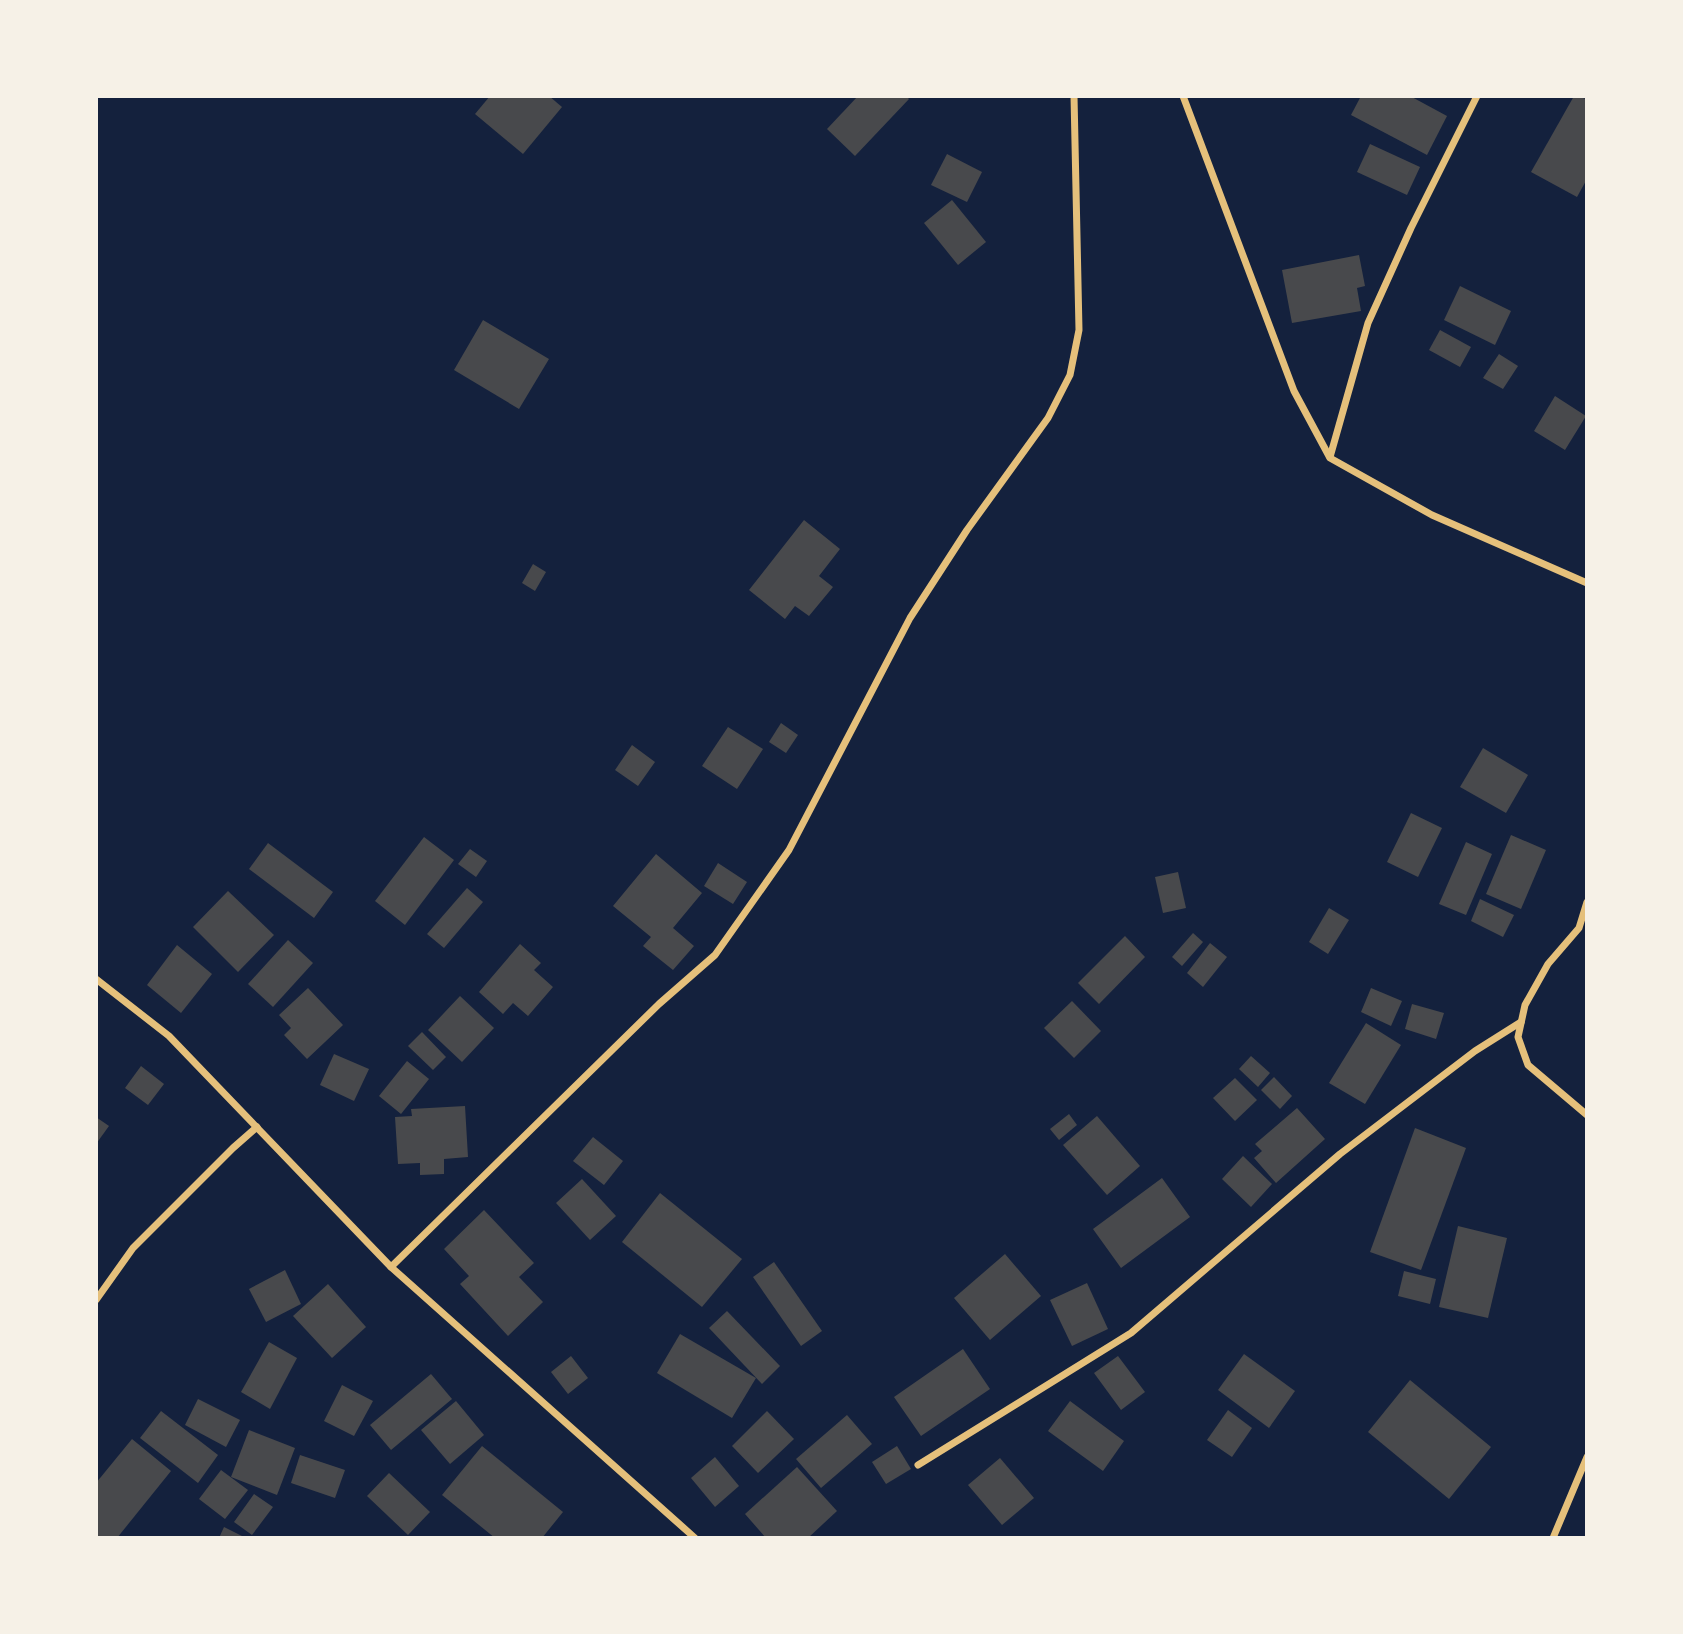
<svg xmlns="http://www.w3.org/2000/svg" width="1683" height="1634" viewBox="0 0 1683 1634" font-family="Mulish,sans-serif">
	<style>
		.building { fill: #48494c }
		.lines { fill: none; stroke-linecap: round; stroke-linejoin: round }
		.minor { stroke: #e5c07b; stroke-width: 7 }
	</style>
	<rect width="100%" height="100%" fill="#14213d"/>
	<!-- building -->
	<g class="building">
		<polygon points="490,96 549,96 562,107 523,154 475,114"/>
		<polygon points="858,96 906,96 909,99 855,156 827,129"/>
		<polygon points="1361,96 1410,96 1447,116 1427,155 1351,115"/>
		<polygon points="1574,96 1587,99 1587,179 1577,197 1531,172"/>
		<polygon points="1370,144 1420,167 1407,195 1357,172"/>
		<polygon points="947,154 982,172 967,202 931,185"/>
		<polygon points="952,200 986,242 958,265 924,223"/>
		<polygon points="1359,255 1365,286 1357,288 1361,311 1292,323 1282,270"/>
		<polygon points="1460,286 1511,311 1495,345 1444,320"/>
		<polygon points="483,320 549,359 519,409 454,370"/>
		<polygon points="1440,330 1471,347 1460,367 1429,350"/>
		<polygon points="1499,354 1518,366 1503,389 1483,378"/>
		<polygon points="1555,396 1586,416 1565,450 1534,431"/>
		<polygon points="804,520 840,549 819,576 833,587 809,616 795,606 785,619 749,590"/>
		<polygon points="533,564 546,572 535,591 522,583"/>
		<polygon points="781,723 798,735 786,753 769,742"/>
		<polygon points="728,727 763,749 737,789 702,766"/>
		<polygon points="632,745 655,762 638,786 615,770"/>
		<polygon points="1483,748 1528,775 1506,813 1460,787"/>
		<polygon points="1411,813 1442,828 1418,877 1387,862"/>
		<polygon points="1511,835 1546,850 1521,909 1486,894"/>
		<polygon points="424,837 454,860 405,925 375,901"/>
		<polygon points="1466,842 1492,854 1466,915 1439,904"/>
		<polygon points="268,843 333,892 314,918 249,869"/>
		<polygon points="470,849 487,861 476,877 458,864"/>
		<polygon points="656,854 702,893 673,928 694,946 673,970 643,946 651,937 613,906"/>
		<polygon points="718,863 747,882 733,904 704,886"/>
		<polygon points="1178,872 1186,908 1163,913 1155,877"/>
		<polygon points="467,888 483,902 444,948 427,934"/>
		<polygon points="228,891 274,935 238,972 193,927"/>
		<polygon points="1480,899 1514,915 1503,937 1471,921"/>
		<polygon points="1329,908 1349,920 1328,954 1309,942"/>
		<polygon points="1193,933 1203,942 1182,966 1172,957"/>
		<polygon points="1125,936 1145,957 1099,1004 1078,983"/>
		<polygon points="288,940 313,963 273,1007 248,984"/>
		<polygon points="1210,943 1227,957 1203,987 1187,973"/>
		<polygon points="520,944 541,963 534,970 553,987 528,1016 513,1003 503,1014 479,992"/>
		<polygon points="177,945 212,974 181,1013 147,985"/>
		<polygon points="308,988 343,1025 307,1059 284,1035 291,1028 279,1015"/>
		<polygon points="1371,988 1402,1001 1391,1026 1361,1012"/>
		<polygon points="460,996 494,1028 462,1062 428,1030"/>
		<polygon points="1072,1001 1101,1031 1074,1058 1044,1028"/>
		<polygon points="1412,1004 1444,1013 1436,1039 1405,1029"/>
		<polygon points="1366,1023 1401,1045 1365,1104 1329,1083"/>
		<polygon points="422,1032 446,1057 433,1070 408,1046"/>
		<polygon points="334,1054 369,1069 354,1101 320,1085"/>
		<polygon points="1251,1056 1270,1073 1258,1087 1239,1069"/>
		<polygon points="407,1061 429,1079 401,1114 379,1096"/>
		<polygon points="141,1066 164,1084 148,1105 125,1088"/>
		<polygon points="1274,1077 1292,1096 1280,1109 1261,1090"/>
		<polygon points="1235,1078 1257,1100 1235,1121 1213,1098"/>
		<polygon points="465,1106 468,1157 444,1159 444,1174 420,1175 420,1163 398,1164 395,1117 412,1116 411,1109"/>
		<polygon points="1297,1108 1325,1139 1276,1183 1254,1158 1262,1151 1255,1144"/>
		<polygon points="1069,1114 1077,1125 1059,1140 1050,1129"/>
		<polygon points="1097,1116 1140,1166 1107,1195 1063,1145"/>
		<polygon points="96,1117 109,1126 96,1144"/>
		<polygon points="1415,1128 1466,1148 1421,1270 1370,1252"/>
		<polygon points="593,1137 623,1161 604,1185 573,1161"/>
		<polygon points="1243,1156 1272,1184 1251,1207 1222,1179"/>
		<polygon points="1162,1178 1190,1217 1121,1268 1093,1229"/>
		<polygon points="582,1179 616,1216 590,1240 556,1203"/>
		<polygon points="660,1193 742,1259 702,1307 622,1242"/>
		<polygon points="484,1210 534,1263 519,1277 543,1302 508,1336 460,1284 469,1276 444,1249"/>
		<polygon points="1458,1226 1507,1238 1488,1318 1439,1307"/>
		<polygon points="1005,1254 1041,1296 990,1340 954,1298"/>
		<polygon points="774,1262 822,1331 801,1346 753,1277"/>
		<polygon points="285,1270 301,1304 266,1322 249,1289"/>
		<polygon points="1404,1271 1436,1279 1430,1304 1398,1296"/>
		<polygon points="1087,1283 1108,1329 1072,1346 1050,1300"/>
		<polygon points="328,1284 366,1327 332,1358 293,1316"/>
		<polygon points="727,1311 780,1366 762,1384 709,1328"/>
		<polygon points="680,1334 756,1378 732,1418 657,1373"/>
		<polygon points="269,1342 297,1358 270,1409 241,1392"/>
		<polygon points="963,1349 990,1389 921,1436 894,1397"/>
		<polygon points="1244,1354 1295,1391 1269,1428 1218,1390"/>
		<polygon points="571,1356 588,1378 568,1394 551,1372"/>
		<polygon points="1118,1356 1145,1392 1121,1410 1094,1373"/>
		<polygon points="431,1374 452,1399 391,1450 370,1425"/>
		<polygon points="1410,1380 1491,1447 1449,1499 1368,1432"/>
		<polygon points="342,1385 373,1401 354,1436 324,1421"/>
		<polygon points="198,1399 240,1420 226,1447 185,1425"/>
		<polygon points="456,1401 484,1435 450,1464 421,1430"/>
		<polygon points="1070,1401 1124,1441 1103,1471 1048,1431"/>
		<polygon points="1228,1410 1252,1428 1232,1457 1207,1440"/>
		<polygon points="161,1411 218,1455 198,1483 140,1438"/>
		<polygon points="767,1411 794,1439 758,1473 732,1446"/>
		<polygon points="847,1415 872,1444 821,1488 796,1459"/>
		<polygon points="249,1430 295,1448 277,1495 231,1477"/>
		<polygon points="132,1439 171,1471 117,1538 96,1538 96,1483"/>
		<polygon points="482,1446 563,1512 542,1538 495,1538 442,1495"/>
		<polygon points="897,1446 911,1469 886,1484 872,1462"/>
		<polygon points="300,1455 345,1470 335,1498 291,1483"/>
		<polygon points="715,1457 739,1486 715,1507 691,1478"/>
		<polygon points="1000,1458 1034,1498 1002,1525 968,1485"/>
		<polygon points="797,1467 837,1511 808,1538 766,1538 745,1514"/>
		<polygon points="221,1470 248,1490 225,1519 199,1499"/>
		<polygon points="389,1473 430,1512 408,1535 367,1496"/>
		<polygon points="254,1494 273,1507 252,1535 234,1522"/>
		<polygon points="224,1527 246,1538 219,1538"/>
	</g>
	<g class="lines">
		<!-- minor -->
		<g class="minor">
			<polyline points="1183,96 1294,391 1330,458 1432,515 1587,583"/>
			<polyline points="1330,457 1368,323 1411,228 1477,96"/>
			<polyline points="1587,902 1579,928 1548,964 1525,1005 1518,1037 1528,1065 1587,1115"/>
			<polyline points="96,979 169,1036 391,1267 695,1538"/>
			<polyline points="391,1267 659,1004 715,955 789,850 910,618 967,530 1048,418 1070,375 1079,330 1074,96"/>
			<polyline points="96,1300 133,1248 233,1148 257,1127"/>
			<polyline points="918,1465 1131,1333 1340,1154 1475,1051 1521,1022"/>
			<polyline points="1553,1538 1587,1457"/>
		</g>
	</g>
	<!-- border -->
	<rect width="1683" height="1634" fill="none" stroke="#f6f1e7" stroke-width="196"/>
</svg>
